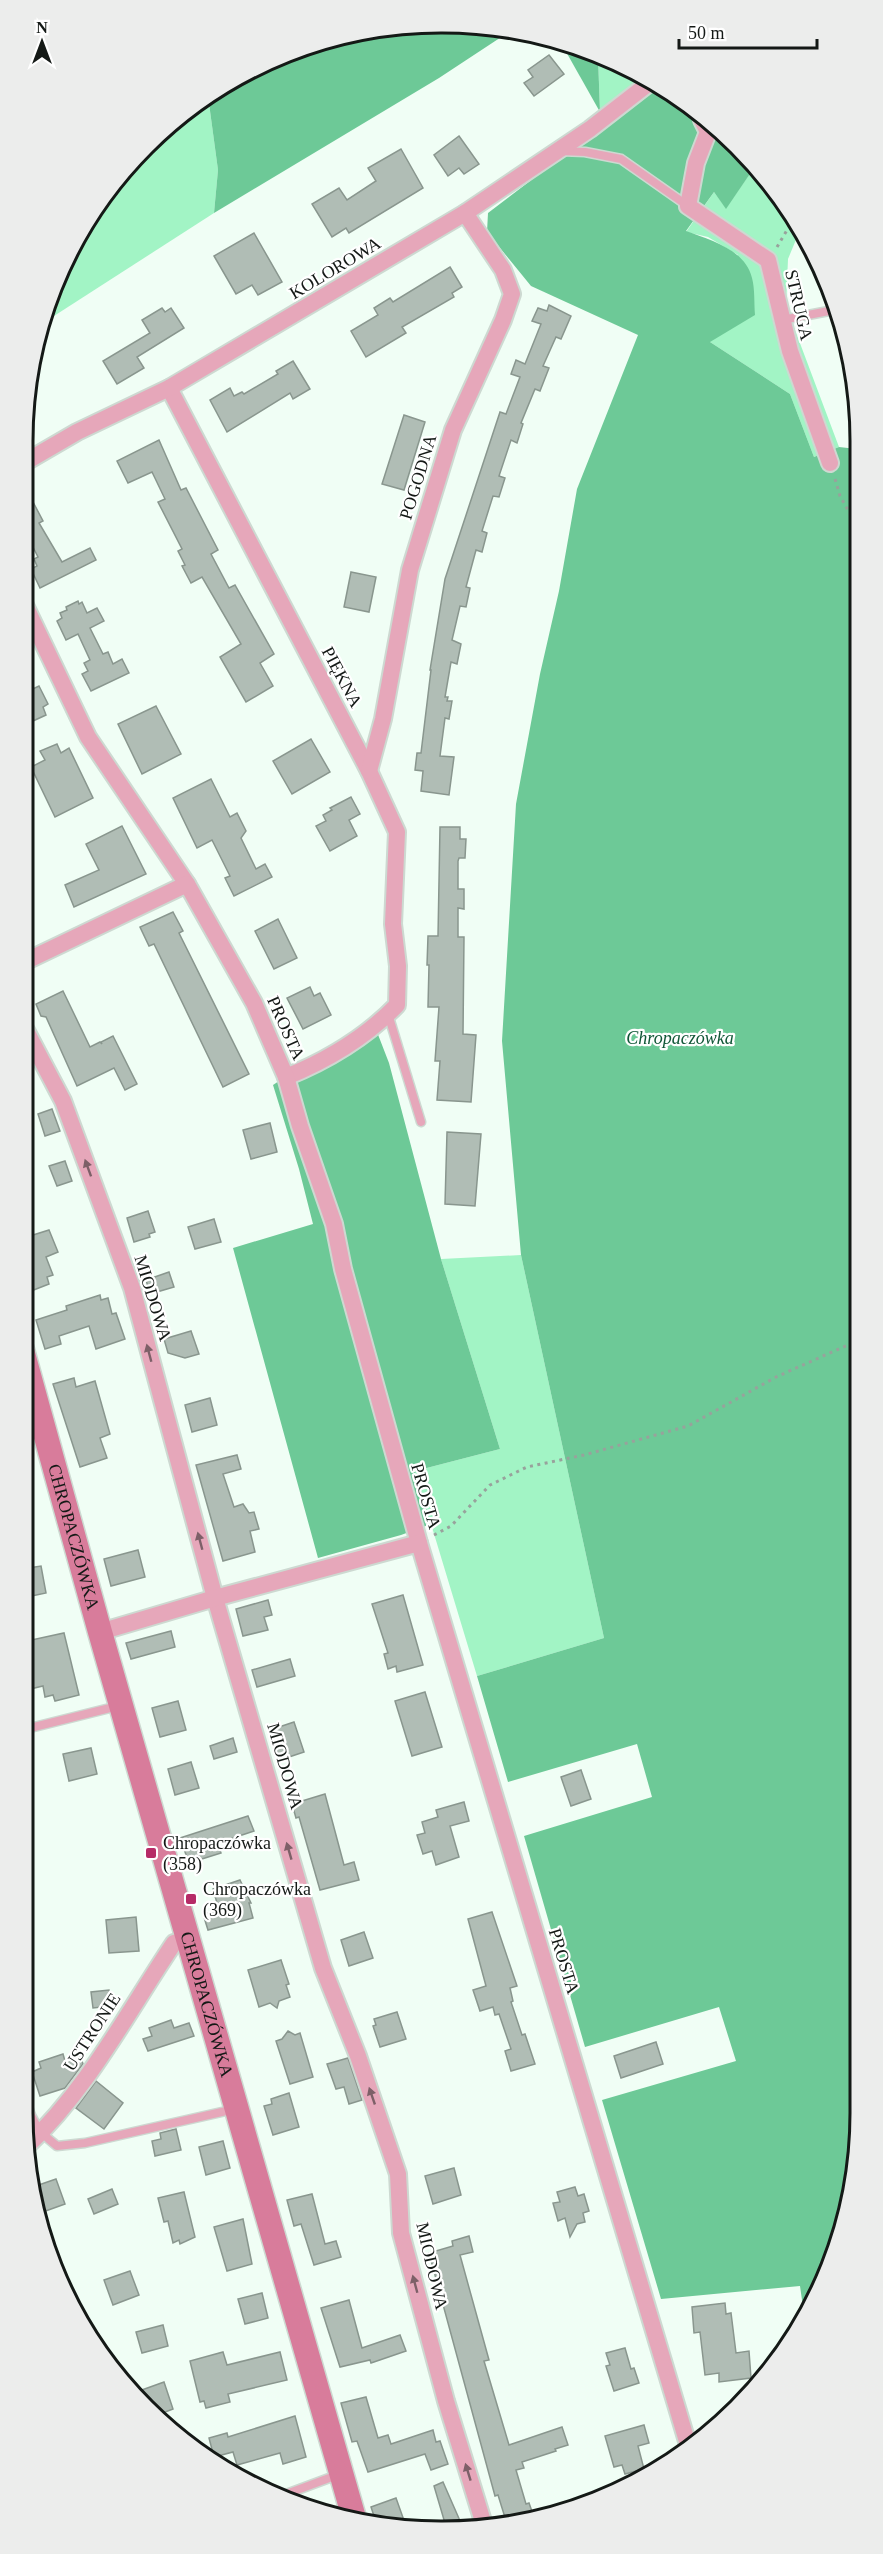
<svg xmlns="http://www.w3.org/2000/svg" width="883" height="2554" viewBox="0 0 883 2554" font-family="'Times New Roman',serif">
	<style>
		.green { fill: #a2f4c5 }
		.forest { fill: #6dc997 }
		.building { fill: #b0bdb5; stroke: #89968e; stroke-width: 1.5 }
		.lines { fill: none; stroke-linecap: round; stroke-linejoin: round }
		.lane-casing { stroke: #cdd9d1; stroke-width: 11 }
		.street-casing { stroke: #cdd9d1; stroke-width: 20 }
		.secondary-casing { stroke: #cdd9d1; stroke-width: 27 }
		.path { stroke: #98a29c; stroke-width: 3; stroke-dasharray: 3 4.5; stroke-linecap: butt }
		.lane { stroke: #e6a7ba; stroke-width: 8 }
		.street { stroke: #e6a7ba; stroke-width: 16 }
		.secondary { stroke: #d87c9b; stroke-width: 24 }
		.oneway { fill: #7d6068 }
		.poi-dot { fill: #b62b67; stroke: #fff; stroke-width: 2 }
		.labels { text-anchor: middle; stroke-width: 4.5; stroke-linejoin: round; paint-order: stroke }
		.street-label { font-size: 18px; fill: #141916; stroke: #fff }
		.park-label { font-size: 18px; font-style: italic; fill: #105737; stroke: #fff }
		.poi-label { font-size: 18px; fill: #141916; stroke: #fff; text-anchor: start }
		.rim { fill: none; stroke: #141916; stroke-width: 3 }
	</style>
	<rect width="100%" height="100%" fill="#f0fef5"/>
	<!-- green -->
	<g class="green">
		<polygon points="598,57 651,79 600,112"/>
		<polygon points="208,96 218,170 214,213 40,325 66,256 109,187 165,127"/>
		<polygon points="756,165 800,230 788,259 786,306 839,447 814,457 790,394 710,342 738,255 708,237 686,232 714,192 726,208"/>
		<polygon points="521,1255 604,1638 477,1676 415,1471 500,1449 441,1259"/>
	</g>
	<!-- forest -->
	<g class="forest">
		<path d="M469,23L512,30L439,78L214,213L218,170L208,96C259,59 324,35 386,26C413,22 442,24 469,23Z"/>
		<polygon points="560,41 598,57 600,112"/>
		<path d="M658,84L756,165L726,209L714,192L686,231C710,240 745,249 752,278C755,289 754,303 755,315L710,342L790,394L814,457L839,447L857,449L860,2112L846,2221L804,2314L800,2286L661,2299L602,2100L736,2061L719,2007L585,2047L524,1836L652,1797L637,1744L508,1782L477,1676L604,1638L521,1255L502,1041L516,804L540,674L559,591L577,489L638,335L531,286L487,232L488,213L564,155L617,120Z"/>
		<polygon points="372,1019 389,1063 441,1259 500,1449 415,1471 431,1524 401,1535 318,1558 233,1248 313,1224 299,1169 273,1085"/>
	</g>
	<!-- building -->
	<g class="building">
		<polygon points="549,55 564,74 534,96 524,83 533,77 528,70"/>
		<polygon points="459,136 479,164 464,174 459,168 448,176 434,155"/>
		<polygon points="401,149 423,188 349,233 346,228 332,237 312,204 339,188 347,200 376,181 368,168"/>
		<polygon points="254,233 282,282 258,295 252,285 236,294 214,256"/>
		<polygon points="450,267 462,287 452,293 454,297 402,327 406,333 366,357 351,331 378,315 374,308 390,298 393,302"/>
		<polygon points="549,305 571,316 561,339 556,337 543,366 549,368 540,391 535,389 521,423 523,424 517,443 511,440 499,476 505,478 499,497 493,496 482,531 487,533 482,552 476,550 466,587 470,588 466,607 460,606 452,640 461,644 457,664 451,662 445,697 448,697 447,701 452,701 449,719 445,718 440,756 454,757 449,795 421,791 423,771 415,770 417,753 421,753 431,670 430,670 445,579 500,412 506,414 520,377 511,374 516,360 525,364 541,324 532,321 538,308 547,311"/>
		<polygon points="162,308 165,312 171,308 184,328 137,357 144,368 117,384 103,361 150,333 142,320"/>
		<polygon points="293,361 310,389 293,399 290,393 227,432 210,400 230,388 234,396 242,392 244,394 278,374 276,371"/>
		<polygon points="404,415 425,422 404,490 382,484"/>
		<polygon points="159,440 181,490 186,488 218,550 211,554 229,588 235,585 274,654 260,663 273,686 246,702 220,657 241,644 202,577 191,583 182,566 185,565 178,551 182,549 158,502 165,499 152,472 128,483 117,461"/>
		<polygon points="22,481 43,521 39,523 62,562 90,548 96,560 40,588 31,569 37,566 34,559 38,557 22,526"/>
		<polygon points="351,572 376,577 369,612 344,607"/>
		<polygon points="78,601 79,604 82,602 87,613 97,608 104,621 90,628 103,654 108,652 113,664 122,659 129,673 91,691 82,674 88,671 84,663 90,660 78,634 66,640 57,621 62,618 60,613 67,610 66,607"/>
		<polygon points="39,686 48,704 43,707 46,715 22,726 22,694"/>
		<polygon points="156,706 181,754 142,774 118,724"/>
		<polygon points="311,739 330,772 292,794 273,761"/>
		<polygon points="57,744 61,753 69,748 93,798 55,817 31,767 45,760 40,751"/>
		<polygon points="211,779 230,817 237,813 246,831 241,838 256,869 265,864 272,877 234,896 225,878 230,876 212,840 197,848 173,798"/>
		<polygon points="351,797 360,814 349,820 357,836 330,851 316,826 326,821 323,815 332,810 330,808"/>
		<polygon points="122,826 146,874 74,907 65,885 99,870 86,844"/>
		<polygon points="440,827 460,827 460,839 466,839 465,858 459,858 458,861 458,889 464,889 464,909 458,908 458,937 464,937 463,1034 476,1035 471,1102 437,1100 440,1061 435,1061 439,1007 428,1007 429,965 427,965 428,936 438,936"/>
		<polygon points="173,912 183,931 179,933 249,1074 223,1087 154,944 149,946 140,927"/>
		<polygon points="278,919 297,958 274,969 255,931"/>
		<polygon points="310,987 314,996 320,993 331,1015 303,1029 287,998"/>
		<polygon points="63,991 90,1047 100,1042 102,1044 101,1042 113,1036 137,1084 125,1090 114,1068 77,1086 46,1017 41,1016 36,1004"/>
		<polygon points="52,1109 60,1131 45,1136 38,1114"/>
		<polygon points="270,1123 277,1152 251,1159 243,1130"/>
		<polygon points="447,1132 481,1134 475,1206 445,1204"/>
		<polygon points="65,1161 72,1181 57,1186 49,1166"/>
		<polygon points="148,1211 155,1232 149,1234 150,1237 134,1242 127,1218"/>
		<polygon points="22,1212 33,1235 49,1230 58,1252 46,1257 53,1275 47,1277 49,1284 26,1293 22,1285"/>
		<polygon points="214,1219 221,1242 195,1249 188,1227"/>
		<polygon points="169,1272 174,1287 150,1294 146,1280"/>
		<polygon points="100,1295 101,1300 108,1298 112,1314 116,1313 125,1339 96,1349 89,1326 59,1336 61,1344 45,1349 36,1320 67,1310 66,1306"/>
		<polygon points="191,1331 199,1354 185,1358 168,1353 164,1339"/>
		<polygon points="74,1378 76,1387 95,1381 110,1434 100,1438 107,1458 80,1467 53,1384"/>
		<polygon points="210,1398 217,1425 192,1432 185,1405"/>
		<polygon points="237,1455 241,1469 223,1474 234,1507 243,1504 249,1513 254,1512 259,1529 250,1531 255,1552 223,1561 196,1465"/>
		<polygon points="138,1550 145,1577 111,1586 104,1559"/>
		<polygon points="41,1566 46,1593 22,1598 22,1569"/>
		<polygon points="403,1595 423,1665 397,1672 396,1666 388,1669 384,1654 388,1653 372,1604"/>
		<polygon points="268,1600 272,1615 264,1617 268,1630 243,1636 236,1609"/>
		<polygon points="171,1631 175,1647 131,1659 126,1643"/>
		<polygon points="64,1633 79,1695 55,1701 53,1695 45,1697 43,1686 22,1691 22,1642"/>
		<polygon points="290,1659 295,1676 257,1687 252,1670"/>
		<polygon points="425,1692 442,1747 412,1756 395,1701"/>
		<polygon points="178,1701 186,1730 160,1737 152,1708"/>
		<polygon points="294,1722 304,1752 280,1760 270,1730"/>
		<polygon points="233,1738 237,1752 214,1759 210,1746"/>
		<polygon points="91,1748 97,1774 69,1781 63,1754"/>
		<polygon points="191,1762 199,1788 175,1795 168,1769"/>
		<polygon points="581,1770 591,1799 571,1806 561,1777"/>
		<polygon points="325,1794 344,1865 354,1862 359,1880 320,1890 299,1817 296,1818 292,1804"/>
		<polygon points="464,1802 469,1821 450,1826 459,1857 436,1865 432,1851 423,1854 417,1835 425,1833 422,1822 438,1817 436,1810"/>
		<polygon points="248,1816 254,1831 218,1843 221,1853 189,1863 180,1838"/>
		<polygon points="240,1880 251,1903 249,1903 253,1918 208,1930 203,1914 219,1910 213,1889"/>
		<polygon points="492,1912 517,1986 510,1988 513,2001 511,2002 522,2035 525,2034 535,2064 511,2071 505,2051 511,2049 499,2014 495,2015 493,2007 480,2011 473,1990 486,1986 468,1919"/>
		<polygon points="136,1917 139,1951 109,1953 106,1920"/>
		<polygon points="364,1932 373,1958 349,1966 341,1940"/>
		<polygon points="281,1960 289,1984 286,1985 290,1997 279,2001 277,2008 270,2003 259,2007 248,1970"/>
		<polygon points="109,1990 111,2006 93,2008 91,1992"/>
		<polygon points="397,2012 406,2039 380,2047 373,2026 376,2025 374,2019"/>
		<polygon points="171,2020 174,2028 189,2023 194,2036 148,2051 143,2039 152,2036 149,2028"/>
		<polygon points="288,2031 295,2035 300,2033 313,2077 290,2084 276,2041 282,2039"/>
		<polygon points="656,2042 663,2064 621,2078 614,2056"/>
		<polygon points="63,2054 65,2061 80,2056 83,2064 65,2088 40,2096 32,2072 41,2068 39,2062"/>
		<polygon points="348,2058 362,2100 349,2104 344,2087 336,2089 327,2064"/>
		<polygon points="96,2081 123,2103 104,2129 76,2108"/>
		<polygon points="289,2093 299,2127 273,2135 264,2106 272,2104 271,2099"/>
		<polygon points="176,2129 181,2150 155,2156 152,2141 161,2139 160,2133"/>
		<polygon points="223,2141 230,2168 206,2175 199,2147"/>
		<polygon points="454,2168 461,2195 433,2204 425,2176"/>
		<polygon points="56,2179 65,2204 40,2213 30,2188"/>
		<polygon points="575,2187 578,2196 584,2194 589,2211 583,2213 585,2222 577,2224 570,2237 565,2218 558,2221 553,2203 560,2202 557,2192"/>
		<polygon points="112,2189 118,2204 94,2214 88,2199"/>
		<polygon points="184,2192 195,2237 180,2244 179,2240 173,2243 168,2221 164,2222 158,2198"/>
		<polygon points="312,2194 325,2244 336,2241 341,2257 314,2265 301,2224 294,2226 287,2200"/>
		<polygon points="243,2219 252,2264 227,2271 214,2227"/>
		<polygon points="469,2236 473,2252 460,2255 489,2360 484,2361 509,2445 562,2427 568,2445 555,2449 556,2451 522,2462 524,2468 516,2470 526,2504 529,2503 535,2520 507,2524 498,2495 495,2496 429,2253 453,2246 452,2241"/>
		<polygon points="130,2271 139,2295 113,2305 104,2280"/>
		<polygon points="262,2293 268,2318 245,2324 238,2299"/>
		<polygon points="349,2300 362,2348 400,2335 406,2351 371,2363 370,2360 340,2367 321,2308"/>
		<polygon points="725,2303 726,2314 731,2313 736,2353 749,2351 751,2378 719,2382 719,2373 705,2375 700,2332 694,2333 692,2307"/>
		<polygon points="163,2325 168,2346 142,2353 136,2332"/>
		<polygon points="625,2348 631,2369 634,2368 639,2383 614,2391 606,2366 610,2365 606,2353"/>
		<polygon points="223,2352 227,2365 280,2352 287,2380 228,2394 230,2402 206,2408 204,2401 200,2402 190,2361"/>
		<polygon points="164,2382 173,2409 155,2416 144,2406 139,2391"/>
		<polygon points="366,2397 378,2438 388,2435 391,2444 433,2430 436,2442 440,2441 448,2464 431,2470 425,2454 368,2472 357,2441 352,2442 341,2403"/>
		<polygon points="295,2416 306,2457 283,2464 280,2453 237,2465 233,2452 214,2457 209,2438 227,2433 228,2437"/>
		<polygon points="644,2425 649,2443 638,2446 644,2469 625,2474 622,2465 614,2467 605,2436"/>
		<polygon points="443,2482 464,2530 447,2530 434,2486"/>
		<polygon points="396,2498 407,2529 387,2528 377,2525 371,2507"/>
	</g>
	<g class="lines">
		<defs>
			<g id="lane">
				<polyline points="560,151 585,152 621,159 688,206"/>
				<polyline points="782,320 834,310"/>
				<polyline points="388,1014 421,1122"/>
				<polyline points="22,1730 118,1706"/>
				<path d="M22,2073C27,2107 28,2124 57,2146L85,2143L235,2109"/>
				<polyline points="281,2496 340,2474"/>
			</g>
			<g id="street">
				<polyline points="702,120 708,132 696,163 688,206 768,260 790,351 830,463"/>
				<path d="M169,388L369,771L397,832L393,924L398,966L397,1005C366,1037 328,1060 286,1077"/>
				<polyline points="22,464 77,432 169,388 465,213 590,129 653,80"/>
				<polyline points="22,599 88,737 187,884 254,1003 286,1077 300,1126 334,1224 343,1269 419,1543 689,2448"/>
				<polyline points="369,771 383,719 410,570 453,430 503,320 512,294 503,270 465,213"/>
				<polyline points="22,963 187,884"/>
				<polyline points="22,1023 63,1101 132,1288 215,1598 323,1968 358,2056 398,2174 401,2233 446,2401 485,2528"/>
				<polyline points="100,1632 215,1598 419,1543"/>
				<path d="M26,2147C88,2089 127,2013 174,1943L189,1939"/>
			</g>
			<g id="secondary">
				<path id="s1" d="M22,1350L100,1632L354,2518"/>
			</g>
		</defs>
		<!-- lane casing -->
		<use href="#lane" class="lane-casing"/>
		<!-- street casing -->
		<use href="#street" class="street-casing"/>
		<!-- secondary casing -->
		<use href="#secondary" class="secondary-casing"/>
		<!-- path -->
		<g class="path">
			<polyline points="777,247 793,220"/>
			<polyline points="835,479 840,496 857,526"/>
			<polyline points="22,1315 29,1332"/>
			<polyline points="434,1535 451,1526 490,1485 527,1467 584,1455 688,1426 776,1377 859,1340"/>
		</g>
		<!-- lane -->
		<use href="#lane" class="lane"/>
		<!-- street -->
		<use href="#street" class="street"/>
		<!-- secondary -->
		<use href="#secondary" class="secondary"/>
	</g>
	<!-- one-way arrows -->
	<defs><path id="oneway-solid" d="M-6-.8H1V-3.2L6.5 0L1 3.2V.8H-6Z" transform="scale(1.5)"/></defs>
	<g class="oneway">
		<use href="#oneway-solid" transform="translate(88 1168) rotate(-110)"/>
		<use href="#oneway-solid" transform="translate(149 1353) rotate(-105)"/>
		<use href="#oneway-solid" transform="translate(200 1541) rotate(-105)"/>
		<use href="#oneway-solid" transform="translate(289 1851) rotate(-106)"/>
		<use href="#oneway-solid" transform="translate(372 2096) rotate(-109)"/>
		<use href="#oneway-solid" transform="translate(415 2284) rotate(-105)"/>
		<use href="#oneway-solid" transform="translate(468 2472) rotate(-107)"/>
	</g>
	<!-- markers -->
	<g class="poi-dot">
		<rect x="145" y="1847" width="12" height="12" rx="3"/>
		<rect x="185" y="1893" width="12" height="12" rx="3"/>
	</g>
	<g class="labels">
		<!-- street labels -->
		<g class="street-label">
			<text transform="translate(335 268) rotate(-31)" y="6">KOLOROWA</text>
			<text transform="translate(799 305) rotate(77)" y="6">STRUGA</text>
			<text transform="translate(418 477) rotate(-73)" y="6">POGODNA</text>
			<text transform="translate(342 677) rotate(62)" y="6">PIĘKNA</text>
			<text transform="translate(286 1028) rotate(66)" y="6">PROSTA</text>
			<text transform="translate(153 1298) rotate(73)" y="6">MIODOWA</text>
			<text transform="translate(426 1496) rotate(74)" y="6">PROSTA</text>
			<text dy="6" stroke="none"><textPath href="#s1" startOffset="194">CHROPACZÓWKA</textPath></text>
			<text transform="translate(285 1766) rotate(74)" y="6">MIODOWA</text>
			<text transform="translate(564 1961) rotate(73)" y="6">PROSTA</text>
			<text dy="6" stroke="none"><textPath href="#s1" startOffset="680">CHROPACZÓWKA</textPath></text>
			<text transform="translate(92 2032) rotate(-57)" y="6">USTRONIE</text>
			<text transform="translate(432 2266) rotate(77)" y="6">MIODOWA</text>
		</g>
		<!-- park labels -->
		<g class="park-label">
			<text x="680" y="1044">Chropaczówka</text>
		</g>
		<!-- poi labels -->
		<g class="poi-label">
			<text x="163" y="1849">Chropaczówka<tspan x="163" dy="21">(358)</tspan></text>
			<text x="203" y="1895">Chropaczówka<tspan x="203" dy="21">(369)</tspan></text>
		</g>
	</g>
	<!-- crop -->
	<path d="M0 0H883V2554H0ZM441 33H442A408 408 0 0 1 850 441V2113A408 408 0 0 1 442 2521H441A408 408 0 0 1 33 2113V441A408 408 0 0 1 441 33Z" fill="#ecedec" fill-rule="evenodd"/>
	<path class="rim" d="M441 33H442A408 408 0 0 1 850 441V2113A408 408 0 0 1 442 2521H441A408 408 0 0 1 33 2113V441A408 408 0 0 1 441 33Z"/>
	<!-- north arrow -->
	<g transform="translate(42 42)" stroke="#ffffff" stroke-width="4.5" paint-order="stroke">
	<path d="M0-4.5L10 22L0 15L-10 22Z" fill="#141916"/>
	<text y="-9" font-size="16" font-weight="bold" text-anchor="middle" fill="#141916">N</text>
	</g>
	<!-- scale -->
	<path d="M679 39v9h138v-9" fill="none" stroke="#141916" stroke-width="3"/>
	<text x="688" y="39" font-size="18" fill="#141916" stroke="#ffffff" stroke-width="4.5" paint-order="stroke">50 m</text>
</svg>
